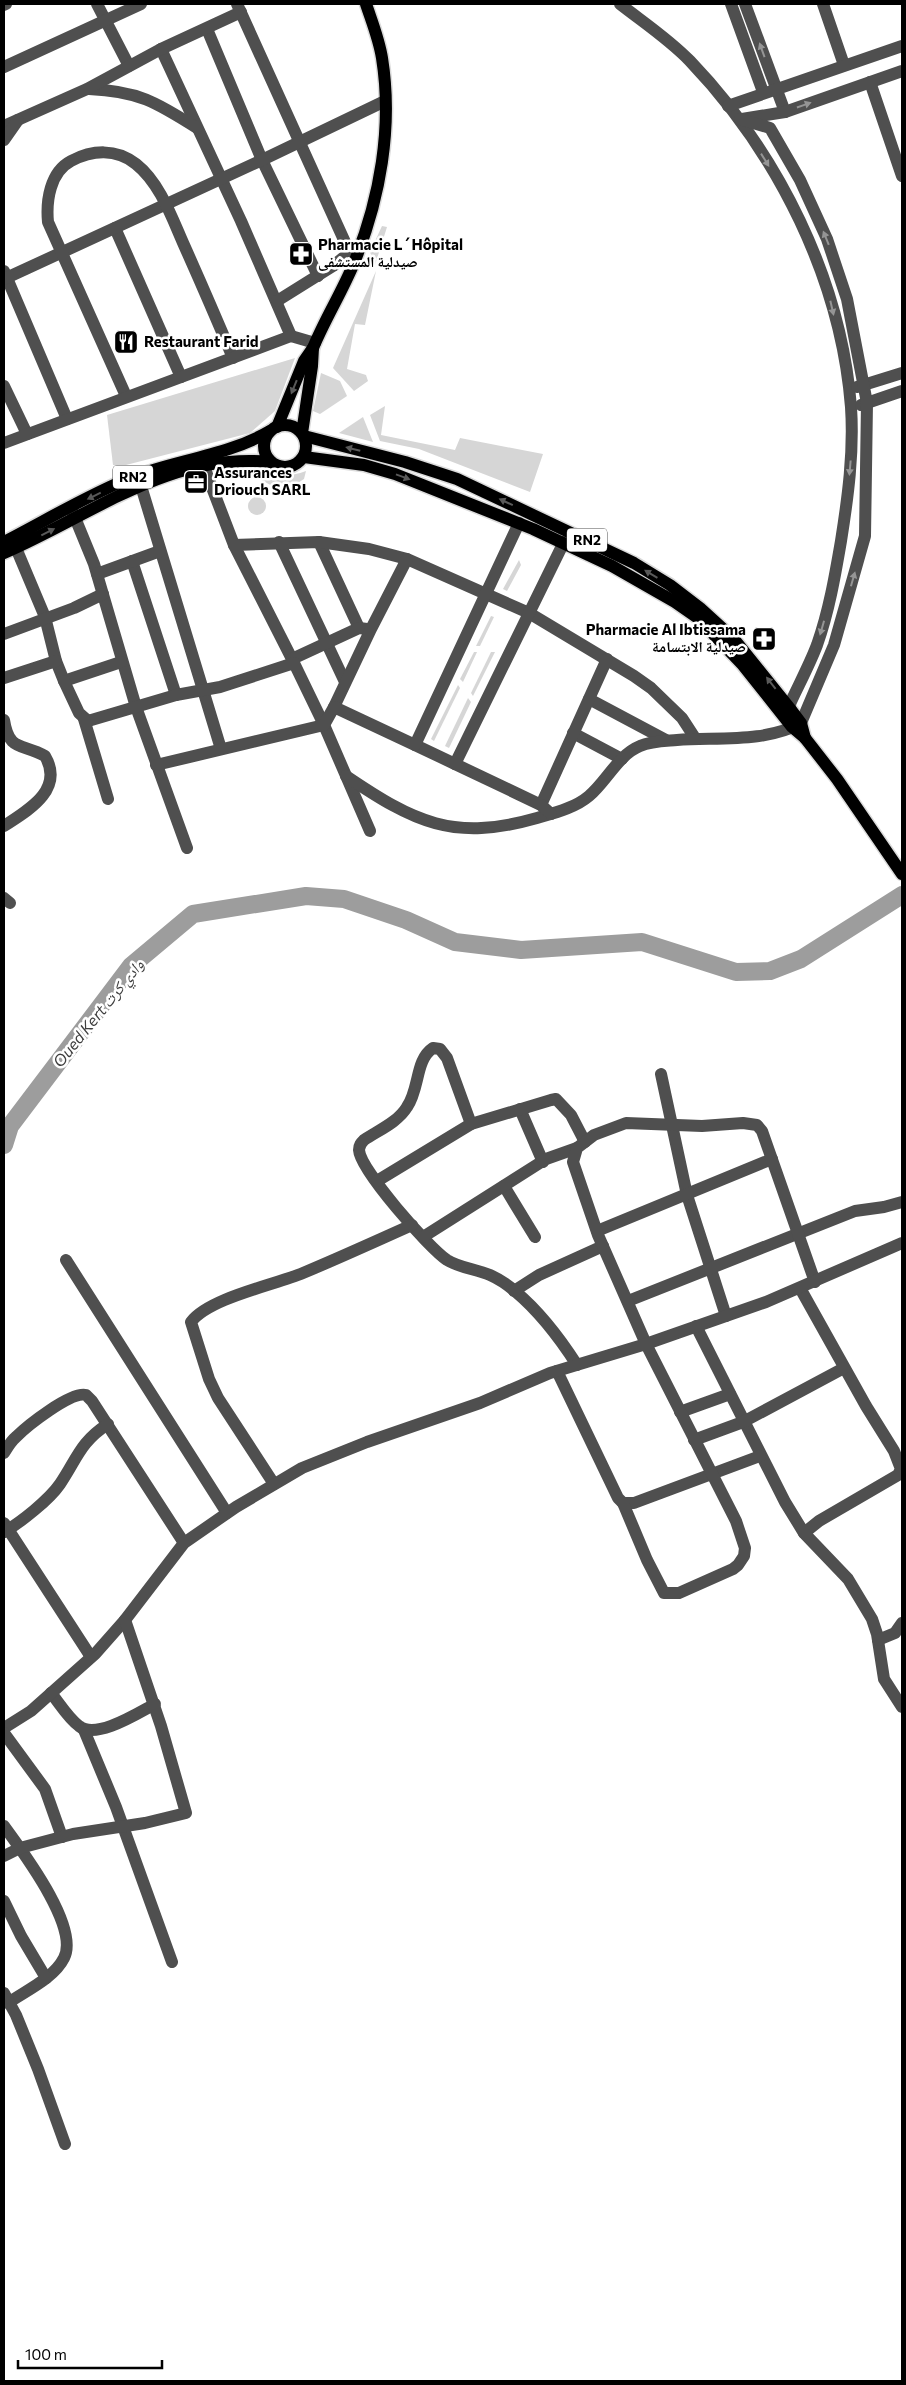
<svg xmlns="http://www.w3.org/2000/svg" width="906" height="2385" viewBox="0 0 906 2385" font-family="Commissioner,'Noto Naskh Arabic',sans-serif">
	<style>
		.green { fill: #d6d6d6 }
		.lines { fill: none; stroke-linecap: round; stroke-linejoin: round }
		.river { stroke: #9d9d9d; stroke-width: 18 }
		.major-casing { stroke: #dbdbdb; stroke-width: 15 }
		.minor { stroke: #4f4f4f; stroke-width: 12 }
		.major { stroke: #000; stroke-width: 12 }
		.oneway { fill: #959595 }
		.oneway2 { fill: #595959 }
		.labels { text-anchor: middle; stroke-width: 5; stroke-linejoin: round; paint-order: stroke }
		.shield { fill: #fff; stroke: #4c4c4c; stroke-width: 1 }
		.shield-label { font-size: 14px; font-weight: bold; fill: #000 }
		.poi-label { font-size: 15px; font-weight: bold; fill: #000; stroke: #fff; text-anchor: start }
		.water-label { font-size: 16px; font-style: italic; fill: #3e3e3e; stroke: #fff }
	</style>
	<rect width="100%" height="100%" fill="#fff"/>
	<!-- green -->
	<g class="green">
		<polygon points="382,226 387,227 375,265 370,252"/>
		<polygon points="376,271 365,325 355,324 347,369 366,375 368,381 354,391 333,368"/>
		<polygon points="295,358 275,411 250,433 126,465 113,465 107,415"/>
		<polygon points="321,373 340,381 347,396 320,414 313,411"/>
		<polygon points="385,406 381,435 455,450 460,438 543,454 530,492 419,449 380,441 370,415"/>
		<polygon points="363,417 373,442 339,433"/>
		<path d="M306,471L304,479L293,486L276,488L254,476L228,477L225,475C236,474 247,472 258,473C276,474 288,478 306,471Z"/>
		<circle cx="257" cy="506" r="9"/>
		<polygon points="519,560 521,565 507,591 503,589"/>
		<polygon points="491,616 494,617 480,646 476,646"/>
		<polygon points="474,652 477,652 463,682 460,679"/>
		<polygon points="491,652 495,652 473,696 471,693"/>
		<polygon points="458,685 460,688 434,741 431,739"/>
		<polygon points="468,698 471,702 449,748 445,746"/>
	</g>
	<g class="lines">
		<!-- river -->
		<polyline class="river" points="4,1145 10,1126 131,966 193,914 306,896 344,899 406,920 455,942 521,950 642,942 736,972 770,971 801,959 902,895"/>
		<defs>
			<g id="major">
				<circle cx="285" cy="446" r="21"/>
				<path d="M277,427L304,361L313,348C325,319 342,292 354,263C380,199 393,127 382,58C379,39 372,22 366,4"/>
				<polyline points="302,433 312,366 313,348"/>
				<polyline points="304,436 405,462 457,479 634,563 670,585 700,608 734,639 792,711 801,723 805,738"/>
				<polyline points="304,457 364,465 395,474 533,529 612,566 675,602 698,618 742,664 792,727 805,738 837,779 902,874"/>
				<path d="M4,542C45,521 86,496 130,478C176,460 227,456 270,431"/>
				<path d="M4,553C92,515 169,452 270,462"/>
			</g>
		</defs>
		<!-- major casing -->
		<use href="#major" class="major-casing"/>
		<!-- minor -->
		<g class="minor">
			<polyline points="97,4 129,66"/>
			<polyline points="237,4 354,262"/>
			<path d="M620,4C643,22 670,40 690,61C778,153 841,279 851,407C854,452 848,497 841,541C835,576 829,611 817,645C809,666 798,686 789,706"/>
			<polyline points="731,4 763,92"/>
			<polyline points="745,4 785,112"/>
			<polyline points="823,4 844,65"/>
			<polyline points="4,5 6,4"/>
			<polyline points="207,29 262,160 318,276"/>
			<polyline points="161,49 241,221 291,336"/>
			<polyline points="4,67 141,4"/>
			<polyline points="870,82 902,176"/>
			<path d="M89,89C138,91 156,102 197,128"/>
			<polyline points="728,106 902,46"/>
			<polyline points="742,119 785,112 902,71"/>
			<polyline points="4,126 87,89 161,49 241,12"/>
			<polyline points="4,140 18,120"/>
			<polyline points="115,228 181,377"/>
			<polyline points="4,271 67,419"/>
			<polyline points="4,279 262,160 385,101"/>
			<polyline points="277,301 333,266 349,253"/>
			<polyline points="4,386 27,434"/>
			<polyline points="857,387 902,373"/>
			<path d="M126,396L48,222C46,201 50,172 71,161C92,150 116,148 136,164C160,183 172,218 184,245C201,283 217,320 233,358"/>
			<polyline points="861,405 902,391"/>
			<polyline points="4,443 291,336 315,343"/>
			<polyline points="203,464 234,545 294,663"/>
			<polyline points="141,486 221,749"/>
			<polyline points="71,508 94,564 136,707 187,848"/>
			<polyline points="279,542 345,682"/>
			<polyline points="319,542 359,628"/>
			<polyline points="234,545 319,542 369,549 407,559 529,613 634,676 651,688 682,718 695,738"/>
			<polyline points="16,548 45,617 56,661 64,681 121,662"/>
			<polyline points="132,561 176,695"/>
			<polyline points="97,574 160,551"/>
			<polyline points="4,634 74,608 103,594"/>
			<polyline points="292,659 359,628 367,629"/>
			<polyline points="4,678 56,661"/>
			<polyline points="64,681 79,713 88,721 176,695 220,687 294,663 324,725 370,831"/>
			<polyline points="589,699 666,740"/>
			<polyline points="334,707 371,629 407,559"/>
			<polyline points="84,719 108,799"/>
			<path d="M4,720C9,752 22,743 45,756C65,790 27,811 4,826"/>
			<polyline points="573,733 622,759"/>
			<polyline points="415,745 455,764"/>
			<polyline points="156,765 324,725 334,707 415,745 519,523"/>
			<path d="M346,776C414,822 453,842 537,818C554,813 575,808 589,796C607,781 618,755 640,746C651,741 666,741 677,740C717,737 765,743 801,723L834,645L865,536L867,403L847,299L827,239L800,180L770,128L740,119"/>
			<polyline points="541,805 607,659"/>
			<polyline points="551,814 541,805 455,764 564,542"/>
			<polyline points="4,898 10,903"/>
			<polyline points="661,1074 687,1195 726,1316"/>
			<polyline points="520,1109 543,1162"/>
			<path d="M471,1124L447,1058L440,1049L433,1048C415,1060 420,1088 407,1107C398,1122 379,1130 364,1140C361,1143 359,1145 359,1150C360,1170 429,1248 447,1260C460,1268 476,1269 490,1275C499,1279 508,1285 516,1292C541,1313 559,1337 577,1365"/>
			<polyline points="377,1181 471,1124 551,1100 556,1099 571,1115 585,1142"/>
			<polyline points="504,1186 535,1237"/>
			<polyline points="597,1231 772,1159"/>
			<polyline points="423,1237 546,1159 577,1148"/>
			<polyline points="66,1260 227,1513"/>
			<polyline points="800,1288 866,1406 894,1451 901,1469 898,1475 819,1521 804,1533"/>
			<polyline points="514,1291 539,1275 603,1246"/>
			<polyline points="628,1301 855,1211 884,1207 902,1202"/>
			<polyline points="696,1326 785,1502 804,1533 848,1579 872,1619 877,1634 884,1679 902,1707"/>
			<polyline points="557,1371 618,1498 623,1503 634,1503 760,1456"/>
			<polyline points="680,1412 730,1394"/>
			<polyline points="694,1440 743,1422 844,1368"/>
			<path d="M4,1453C7,1448 11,1441 16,1437C27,1426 71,1391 86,1395L92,1401L184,1543"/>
			<path d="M274,1484L218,1398L209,1379L191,1322C209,1298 274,1285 303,1273C339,1258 376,1241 412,1225"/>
			<polyline points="623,1503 647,1560 664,1593 679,1593 733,1569 738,1565 744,1556 745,1548 736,1521 646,1344 598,1235 573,1162 577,1148 594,1135 626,1123 702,1126 743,1123 757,1125 762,1131 815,1282"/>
			<polyline points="4,1523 91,1657"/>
			<path d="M4,1532C21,1522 49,1500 60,1484C77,1459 80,1442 108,1424"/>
			<polyline points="878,1640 895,1633 902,1623"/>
			<path d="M51,1693C60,1704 68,1718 79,1726C96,1740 138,1713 155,1704"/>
			<polyline points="4,1728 31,1711 95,1654 125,1620 184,1543 236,1507 302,1468 367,1442 480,1403 550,1373 646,1344 766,1302 902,1243"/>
			<polyline points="84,1730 116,1807 172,1962"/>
			<polyline points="4,1733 45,1789 62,1837"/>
			<path d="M4,1826C22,1851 80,1927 64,1958C54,1978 27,1990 8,2003"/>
			<polyline points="4,1856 20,1848 73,1834 145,1823 186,1813 161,1726 125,1620"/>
			<polyline points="4,1901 21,1936 46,1978"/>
			<polyline points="4,1993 16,2015 38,2069 65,2144"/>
		</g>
		<!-- major -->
		<use href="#major" class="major"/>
	</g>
	<!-- one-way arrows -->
	<defs><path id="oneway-solid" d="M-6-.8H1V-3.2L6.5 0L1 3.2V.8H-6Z" transform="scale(1.25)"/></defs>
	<g class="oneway">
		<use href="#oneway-solid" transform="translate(762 50) rotate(-110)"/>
		<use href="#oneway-solid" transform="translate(804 105) rotate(-19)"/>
		<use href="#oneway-solid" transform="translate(765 160) rotate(58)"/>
		<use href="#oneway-solid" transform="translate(826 238) rotate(-112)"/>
		<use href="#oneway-solid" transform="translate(832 308) rotate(77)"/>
		<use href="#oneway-solid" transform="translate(850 468) rotate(95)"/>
		<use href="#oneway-solid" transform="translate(853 579) rotate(-74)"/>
		<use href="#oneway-solid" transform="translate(822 628) rotate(106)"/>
	</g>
	<g class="oneway2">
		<use href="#oneway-solid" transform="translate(294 387) rotate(112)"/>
		<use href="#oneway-solid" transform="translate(353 449) rotate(-166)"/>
		<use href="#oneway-solid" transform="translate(403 477) rotate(20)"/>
		<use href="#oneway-solid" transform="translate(94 496) rotate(154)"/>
		<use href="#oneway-solid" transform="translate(506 502) rotate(-155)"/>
		<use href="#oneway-solid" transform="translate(48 532) rotate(-27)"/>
		<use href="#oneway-solid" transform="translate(651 574) rotate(-149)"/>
		<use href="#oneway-solid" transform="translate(771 683) rotate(-128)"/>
	</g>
	<!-- icons -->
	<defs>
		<symbol id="pharmacy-square" viewBox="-11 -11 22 22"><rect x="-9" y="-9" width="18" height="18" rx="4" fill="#000" stroke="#fff"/><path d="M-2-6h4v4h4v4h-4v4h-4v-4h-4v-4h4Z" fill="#fff"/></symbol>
		<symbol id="restaurant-square" viewBox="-11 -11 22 22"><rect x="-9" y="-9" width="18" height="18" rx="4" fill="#000" stroke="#fff"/><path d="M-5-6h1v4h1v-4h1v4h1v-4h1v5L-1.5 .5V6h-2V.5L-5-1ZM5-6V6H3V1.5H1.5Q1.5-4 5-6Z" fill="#fff"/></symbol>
		<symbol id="office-square" viewBox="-11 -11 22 22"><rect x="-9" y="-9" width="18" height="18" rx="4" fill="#000" stroke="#fff"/><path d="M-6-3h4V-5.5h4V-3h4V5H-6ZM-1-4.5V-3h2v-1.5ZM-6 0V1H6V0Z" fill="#fff"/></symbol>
	</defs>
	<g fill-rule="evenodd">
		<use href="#pharmacy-square" x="287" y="240" width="28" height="28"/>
		<use href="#restaurant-square" x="112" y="328" width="28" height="28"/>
		<use href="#office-square" x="182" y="468" width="28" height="28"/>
		<use href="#pharmacy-square" x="750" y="625" width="28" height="28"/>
	</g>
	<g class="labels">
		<!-- shield labels -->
		<g class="shield">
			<rect x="113" y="465.5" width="40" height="23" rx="4"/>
			<rect x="567" y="528.5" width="40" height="23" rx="4"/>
		</g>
		<g class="shield-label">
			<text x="133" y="482">RN2</text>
			<text x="587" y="545">RN2</text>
		</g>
		<!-- poi labels -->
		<g class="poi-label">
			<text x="318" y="250">Pharmacie L´Hôpital<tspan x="318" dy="17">صيدلية المستشفى</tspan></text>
			<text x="144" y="347">Restaurant Farid</text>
			<text x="214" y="478">Assurances<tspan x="214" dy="17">Driouch SARL</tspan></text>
			<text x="746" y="635" text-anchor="end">Pharmacie Al Ibtissama<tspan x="746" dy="17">صيدلية الابتسامة</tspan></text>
		</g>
		<!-- water labels -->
		<g class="water-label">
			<text transform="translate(98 1013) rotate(-51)" y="6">Oued Kert وادي كرت</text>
		</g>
	</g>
	<!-- border -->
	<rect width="906" height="2385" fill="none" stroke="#000000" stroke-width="10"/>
	<!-- scale -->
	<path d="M18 2360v8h144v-8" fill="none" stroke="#000000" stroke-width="2.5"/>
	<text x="25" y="2360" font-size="15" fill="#000000" stroke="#ffffff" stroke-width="4" paint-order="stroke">100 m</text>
</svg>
